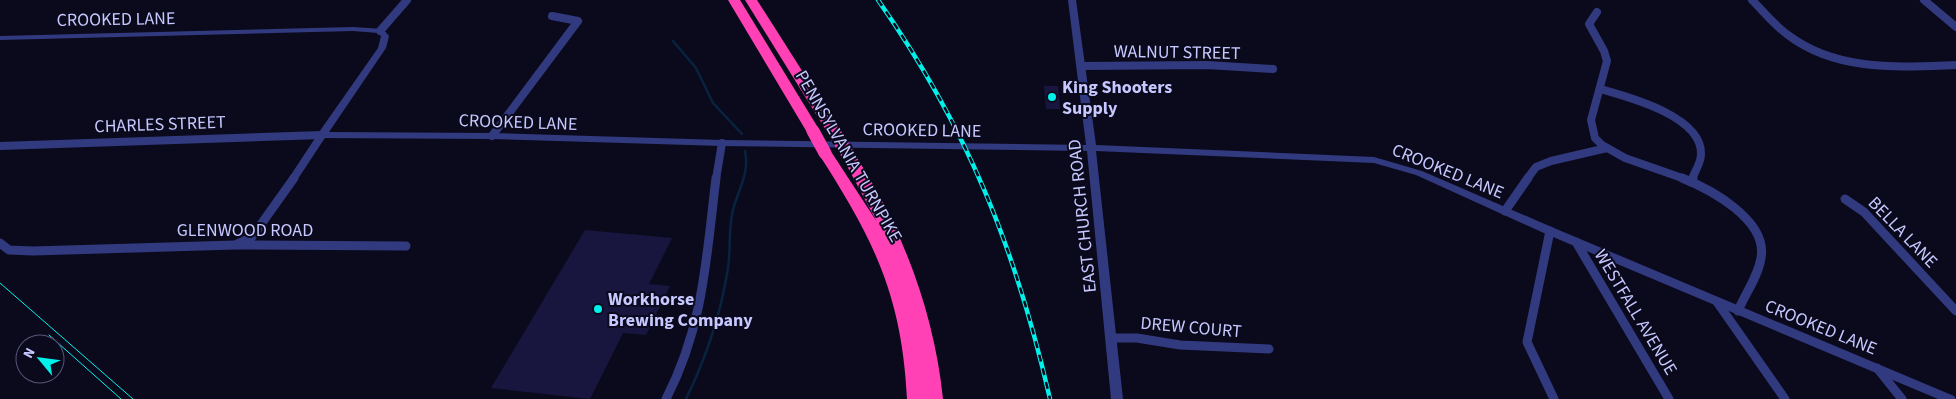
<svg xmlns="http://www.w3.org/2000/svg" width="1956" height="399" viewBox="0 0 1956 399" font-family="'Source Sans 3',sans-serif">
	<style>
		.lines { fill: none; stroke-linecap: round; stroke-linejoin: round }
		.stream { stroke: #08233f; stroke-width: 2.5 }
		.building { fill: #18153f }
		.minor-far1 { stroke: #323a7f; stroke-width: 8 }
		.minor { stroke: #323a7f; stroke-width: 9 }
		.tertiary { fill: #323a7f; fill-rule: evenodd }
		.motorway { fill: #ff41b5; fill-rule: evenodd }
		.tram { stroke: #00f1ea; stroke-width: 1 }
		.rail-casing { stroke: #00f1ea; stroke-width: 4.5 }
		.rail { stroke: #0b0a1d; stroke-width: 2.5; stroke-dasharray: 7; stroke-linecap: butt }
		.motorway-bridge { stroke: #ff41b5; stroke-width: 13 }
		.poi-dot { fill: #00f1ea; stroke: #0b0a1d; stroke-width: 2 }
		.labels { text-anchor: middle; stroke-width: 4; stroke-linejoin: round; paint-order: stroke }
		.street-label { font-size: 18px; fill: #c6c8ff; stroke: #0b0a1d }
		.poi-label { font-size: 18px; font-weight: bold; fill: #c6c8ff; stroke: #0b0a1d; text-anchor: start }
	</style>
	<rect width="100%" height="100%" fill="#0b0a1d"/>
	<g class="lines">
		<!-- stream -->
		<g class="stream">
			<polyline points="673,41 696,68 713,103 742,134"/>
			<path d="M686,399C706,358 721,313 728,268C731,249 728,229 733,210C738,190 750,173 745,151"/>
		</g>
	</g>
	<!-- building -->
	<g class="building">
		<polygon points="1044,86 1058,86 1060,109 1046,109"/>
		<polygon points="585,230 672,238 649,284 670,286 646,335 623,333 590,399 491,388"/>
	</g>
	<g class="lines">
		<!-- minor-far1 -->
		<g class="minor-far1">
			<path d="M1752,0C1764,12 1774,25 1788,35C1837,72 1899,67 1956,65"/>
			<polyline points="1924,0 1956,27"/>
			<polyline points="1597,12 1589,24 1604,51 1607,61 1591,120 1595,138 1602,145 1625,158 1685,179"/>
			<polyline points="380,31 407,0"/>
			<polyline points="1081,66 1207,65 1273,69"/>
			<path d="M1600,89C1628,97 1702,116 1701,154C1701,163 1695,171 1692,179"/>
			<polyline points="492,136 578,21 552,16"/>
			<polyline points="0,146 322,135"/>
			<polyline points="293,179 322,135"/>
			<polyline points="716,179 722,143"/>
			<polyline points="1527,179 1536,167 1551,161 1607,148"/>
		</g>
		<!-- minor -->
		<g class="minor">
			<path d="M1682,178C1710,189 1768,220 1761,258C1758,277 1745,294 1738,311"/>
			<polyline points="1691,182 1693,178"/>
			<polyline points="1845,199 1864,212 1956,311"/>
			<polyline points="1505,211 1528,178"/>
			<polyline points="1550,231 1527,342 1554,399"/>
			<polyline points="1576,242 1669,399"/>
			<polyline points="0,243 9,250 33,251 235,245 406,246"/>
			<polyline points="237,244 252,237 294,178"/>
			<polyline points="1717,302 1785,399"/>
			<polyline points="1110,338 1137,338 1180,345 1269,349"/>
			<polyline points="1877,368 1902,399"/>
			<path d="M666,399C704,325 706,259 716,178"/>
		</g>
		<!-- tertiary -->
		<polygon class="tertiary" points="1068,0 1076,0 1096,145 1374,157 1422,171 1554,228 1954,396 1956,399 1938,399 1546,234 1416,175 1374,163 1096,151 1123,399 1111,399 1087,151 722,146 492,139 322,138 317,135 378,48 381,36 378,33 353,31 0,40 0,36 353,27 383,29 389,36 386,48 329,132 492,133 722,140 1086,145"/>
		<!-- motorway -->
		<g class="motorway">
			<polygon points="728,0 740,0 820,131 818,134 808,134"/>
			<polygon points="745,0 757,0 841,132 839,135 829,135"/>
			<path d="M825,148L830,150L877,222L840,153L847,148L852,150C901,225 934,310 943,399H907C902,295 873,238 818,153Z"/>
		</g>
		<!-- tram -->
		<g class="tram">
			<polyline points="0,283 133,399"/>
			<polyline points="49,335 121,399"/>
		</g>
		<defs>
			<path id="rail" d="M878,0C968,129 1015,247 1050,399"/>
		</defs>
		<!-- rail casing -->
		<use href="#rail" class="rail-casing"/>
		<!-- rail -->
		<use href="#rail" class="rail"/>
		<!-- motorway-bridge -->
		<g class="motorway-bridge">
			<polyline points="813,131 825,153"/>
			<polyline points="834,132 847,153"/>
		</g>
	</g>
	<!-- markers -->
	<g class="poi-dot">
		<circle cx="1052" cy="97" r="5"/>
		<circle cx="598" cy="309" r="5"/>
	</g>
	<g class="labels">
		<!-- street labels -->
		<g class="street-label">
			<text transform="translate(116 19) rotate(-1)" y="6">CROOKED LANE</text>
			<text transform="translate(1177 52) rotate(1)" y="6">WALNUT STREET</text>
			<text transform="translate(518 122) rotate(2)" y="6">CROOKED LANE</text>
			<text transform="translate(160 124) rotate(-2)" y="6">CHARLES STREET</text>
			<text transform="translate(922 130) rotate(1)" y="6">CROOKED LANE</text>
			<text transform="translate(849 156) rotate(60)" y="6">PENNSYLVANIA TURNPIKE</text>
			<text transform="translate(1448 171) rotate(22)" y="6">CROOKED LANE</text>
			<text transform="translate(1082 216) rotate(-96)" y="6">EAST CHURCH ROAD</text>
			<text x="245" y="236">GLENWOOD ROAD</text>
			<text transform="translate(1903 232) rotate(46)" y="6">BELLA LANE</text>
			<text transform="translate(1636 312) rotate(59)" y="6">WESTFALL AVENUE</text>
			<text transform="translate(1191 327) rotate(5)" y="6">DREW COURT</text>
			<text transform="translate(1821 327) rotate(22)" y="6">CROOKED LANE</text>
		</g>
		<!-- poi labels -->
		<g class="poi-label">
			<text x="1062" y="93">King Shooters<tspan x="1062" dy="21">Supply</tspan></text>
			<text x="608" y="305">Workhorse<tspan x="608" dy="21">Brewing Company</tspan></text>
		</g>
	</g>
	<!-- north arrow -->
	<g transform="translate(40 359) rotate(299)"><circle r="24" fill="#0b0a1d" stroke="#565677"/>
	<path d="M0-4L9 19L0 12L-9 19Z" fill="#00f1ea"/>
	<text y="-8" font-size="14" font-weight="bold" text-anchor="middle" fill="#c6c8ff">N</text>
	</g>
</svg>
